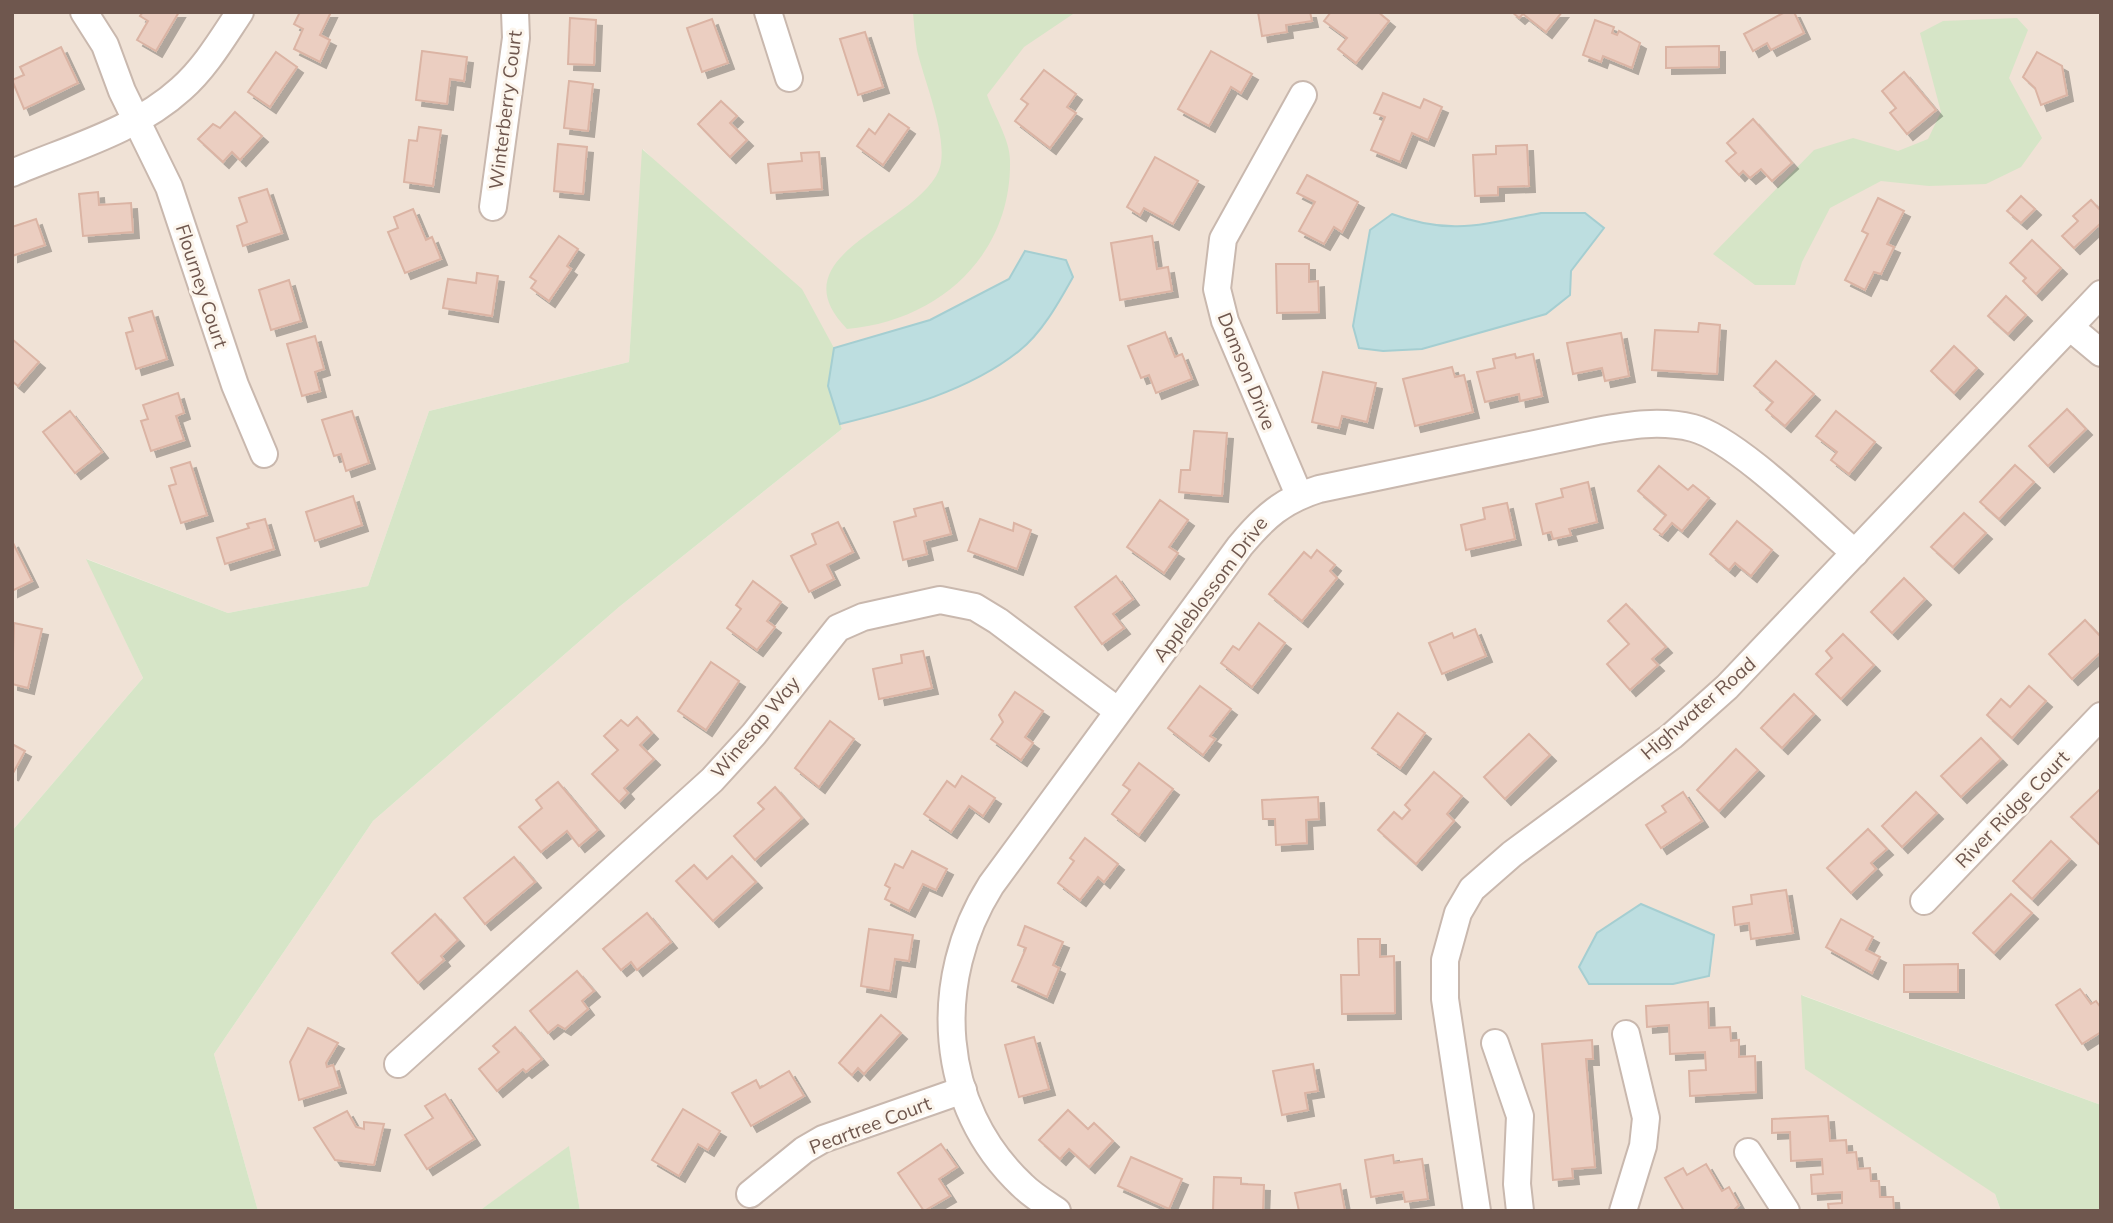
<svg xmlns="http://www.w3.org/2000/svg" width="2113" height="1223" viewBox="0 0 2113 1223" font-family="Mulish,sans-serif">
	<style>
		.residential { fill: #f0e2d6 }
		.green { fill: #d6e5c7 }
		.water { fill: #bddee0; stroke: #a5ced1; stroke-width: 2 }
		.building { fill: #ebcec1; stroke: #dbb4a4; stroke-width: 2; filter: url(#shadow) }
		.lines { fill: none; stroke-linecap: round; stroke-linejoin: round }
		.minor-casing { stroke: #c9b8ae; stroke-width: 30 }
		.minor { stroke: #fff; stroke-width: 26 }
		.labels { text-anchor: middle; stroke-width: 6; stroke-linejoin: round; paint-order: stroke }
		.street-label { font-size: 19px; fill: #6f574e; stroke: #fcf5ec }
	</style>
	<defs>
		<filter id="shadow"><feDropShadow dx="6" dy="6" stdDeviation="0" flood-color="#0004"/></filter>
	</defs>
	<rect width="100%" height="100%" fill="#f9f0e6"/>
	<!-- residential -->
	<polygon class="residential" points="12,12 2101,12 2101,1105 1802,995 1995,1194 2001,1211 580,1211 569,1147 479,1211 258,1211 214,1054 373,821 619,607 842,429 828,386 834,348 643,149 629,362 429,411 368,586 228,613 87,559 143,678 12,831"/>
	<!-- green -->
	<g class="green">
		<path d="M913,12H1076L1024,47L987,95C994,115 1010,140 1010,160C1012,256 938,321 847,329C774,254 916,226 939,170C950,141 924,81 917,50C915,38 914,25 913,12Z"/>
		<polygon points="2017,18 2028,30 2009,78 2042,138 2021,167 1986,184 1929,186 1881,181 1830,208 1802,262 1795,285 1755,285 1713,254 1814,150 1853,138 1898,151 1928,139 1941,112 1920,33 1943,21"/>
		<polygon points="642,149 802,289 834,348 828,386 842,429 619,607 373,821 214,1054 258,1211 12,1211 12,831 143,678 86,559 228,613 368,586 429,411 629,362"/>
		<polygon points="1801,995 2101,1105 2101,1211 2001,1211 1995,1194 1805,1069"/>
		<polygon points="569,1146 580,1211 479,1211"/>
	</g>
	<!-- water -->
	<g class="water">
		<path d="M1541,213H1585L1604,228L1571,271L1570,295L1546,314L1422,349L1383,351L1359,348L1353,326L1370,230L1392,214C1451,236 1483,224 1541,213Z"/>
		<path d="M1025,251L1066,260L1073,277C1059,302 1042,333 1019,351C969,391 901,409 840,424L828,386L834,348L930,320L1009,279Z"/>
		<polygon points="1641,904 1714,935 1709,976 1673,984 1589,984 1579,967 1597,933"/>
	</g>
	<!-- building -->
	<g class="building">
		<polygon points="143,12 179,12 156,51 137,40 148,21 140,16"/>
		<polygon points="300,12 331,12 320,35 330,40 320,62 294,49 303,29 294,24"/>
		<polygon points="1258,12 1310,12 1312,21 1286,25 1287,32 1262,36"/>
		<polygon points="1331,12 1378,12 1389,21 1356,63 1338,49 1347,38 1324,21"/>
		<polygon points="1512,12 1562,12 1546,32 1523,14 1519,18"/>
		<polygon points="1785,12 1794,12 1804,33 1771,50 1767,43 1753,51 1744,34"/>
		<polygon points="570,18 596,20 594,65 568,64"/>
		<polygon points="712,19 728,63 702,72 687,28"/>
		<polygon points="1595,20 1614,27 1612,33 1617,35 1619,31 1640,43 1632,68 1603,56 1601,62 1583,55"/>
		<polygon points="865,32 883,87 858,95 840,39"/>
		<polygon points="1719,46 1719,67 1666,68 1666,47"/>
		<polygon points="61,47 78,83 24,109 12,80 24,75 20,67"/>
		<polygon points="422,51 467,57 464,81 450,79 447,104 416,100"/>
		<polygon points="1211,51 1252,74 1241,93 1231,87 1209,126 1178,109"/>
		<polygon points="276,52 297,67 270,107 248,92"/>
		<polygon points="2037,52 2062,66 2067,95 2041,105 2035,88 2023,77"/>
		<polygon points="1044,70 1076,94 1067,107 1076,113 1050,148 1015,121 1028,104 1021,99"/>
		<polygon points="1904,72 1936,110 1907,134 1890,113 1896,108 1882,91"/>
		<polygon points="569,81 593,84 588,131 564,128"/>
		<polygon points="1383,93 1420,108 1424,99 1442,107 1428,140 1412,133 1400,162 1371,150 1385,117 1374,113"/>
		<polygon points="721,101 737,116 730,123 747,140 730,157 698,124"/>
		<polygon points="235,112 262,136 240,160 232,152 223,162 198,139 213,124 220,128"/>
		<polygon points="889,114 909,128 883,165 857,146 869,129 875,134"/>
		<polygon points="1753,119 1792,163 1772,181 1761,169 1750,178 1743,171 1739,175 1726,161 1736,153 1727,143"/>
		<polygon points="419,127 441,130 433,186 404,182 409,140 417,141"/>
		<polygon points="558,144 587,147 583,194 554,191"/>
		<polygon points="1527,145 1529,186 1498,187 1498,195 1475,196 1473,155 1496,154 1496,146"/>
		<polygon points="819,152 822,189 771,193 768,164 802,161 801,153"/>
		<polygon points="1155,157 1198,181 1173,224 1144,208 1140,215 1127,207"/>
		<polygon points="1307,175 1358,202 1342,232 1334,227 1324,244 1299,231 1315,202 1297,193"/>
		<polygon points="267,189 282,233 243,246 237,226 247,222 239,198"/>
		<polygon points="98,192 99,205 131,203 133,232 83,236 79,194"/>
		<polygon points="2021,196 2035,209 2021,223 2007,211"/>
		<polygon points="1878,198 1904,211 1887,244 1894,247 1881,274 1874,272 1865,290 1845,280 1868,234 1862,231"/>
		<polygon points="2091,200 2101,211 2101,223 2074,248 2062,236 2078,221 2073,216"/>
		<polygon points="413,209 426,240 432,237 441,259 405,273 388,232 398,228 394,217"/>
		<polygon points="36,219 45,245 12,256 12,227"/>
		<polygon points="559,236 578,249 567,266 571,269 549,301 531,288 536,281 530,277"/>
		<polygon points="1152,236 1157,269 1168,267 1172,291 1120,300 1111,243"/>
		<polygon points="2032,240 2061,268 2036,294 2023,281 2026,278 2010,263"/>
		<polygon points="1276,264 1309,264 1309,282 1318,281 1319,312 1277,313"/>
		<polygon points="477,273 498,276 492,316 443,308 448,279 476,283"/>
		<polygon points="289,280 301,321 271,330 259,290"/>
		<polygon points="2006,296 2026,315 2008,334 1988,316"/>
		<polygon points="152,311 167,359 136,369 126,333 133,331 129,318"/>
		<polygon points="1699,323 1720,325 1717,374 1652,370 1655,330 1698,332"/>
		<polygon points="1165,332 1175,357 1182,354 1192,379 1156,393 1149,375 1141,378 1128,346"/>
		<polygon points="1621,333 1629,376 1605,381 1602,368 1573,374 1567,343"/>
		<polygon points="315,336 324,369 315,372 320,391 302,396 287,344"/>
		<polygon points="12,339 39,362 18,386 12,381"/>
		<polygon points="1954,346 1977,368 1954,393 1931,371"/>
		<polygon points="1515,354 1516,358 1533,354 1542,396 1520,401 1519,394 1485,402 1477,372 1495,368 1493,359"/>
		<polygon points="1776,361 1814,394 1785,426 1766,410 1773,402 1754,386"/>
		<polygon points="1452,367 1455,377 1464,375 1473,412 1415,426 1403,379"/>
		<polygon points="1323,372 1376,383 1367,422 1342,416 1339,428 1312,422"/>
		<polygon points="178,393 184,413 176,416 184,440 151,451 141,421 148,419 143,405"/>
		<polygon points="2067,409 2086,429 2048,466 2029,446"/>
		<polygon points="70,411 102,452 75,473 43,432"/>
		<polygon points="352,411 369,463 346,471 341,454 334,456 322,420"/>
		<polygon points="1836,411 1875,442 1849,474 1831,460 1837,452 1816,436"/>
		<polygon points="1194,431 1227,433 1222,496 1179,492 1181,470 1190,470"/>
		<polygon points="190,462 207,515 181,523 169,486 176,484 171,468"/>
		<polygon points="2015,465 2034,482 1999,519 1980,502"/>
		<polygon points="1659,466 1688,490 1693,485 1709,498 1682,531 1672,523 1662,535 1654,529 1666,515 1638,491"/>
		<polygon points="1588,482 1597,522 1569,529 1571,535 1553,539 1551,532 1543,534 1536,504 1563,497 1561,489"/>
		<polygon points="353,496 362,525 315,541 306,512"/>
		<polygon points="1160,500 1188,520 1169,547 1178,553 1164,573 1127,547"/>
		<polygon points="942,502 951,534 924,541 927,554 903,560 894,522 916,516 914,509"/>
		<polygon points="1507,503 1515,539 1466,550 1461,525 1485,519 1483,508"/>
		<polygon points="1964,513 1986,533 1953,567 1931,547"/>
		<polygon points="265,519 274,549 225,564 217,538 249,528 247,524"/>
		<polygon points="980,519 1013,531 1014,523 1031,530 1017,569 968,551"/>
		<polygon points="1737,521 1772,550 1751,576 1735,563 1729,570 1710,554"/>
		<polygon points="838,522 853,552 827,565 834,579 809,592 791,556 816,544 812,534"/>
		<polygon points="12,541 32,581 12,591"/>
		<polygon points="1317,550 1335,565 1330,571 1337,578 1302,621 1269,594 1304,552 1311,558"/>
		<polygon points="1116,576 1133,599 1113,614 1124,628 1102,644 1075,607"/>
		<polygon points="1904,578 1925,599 1892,633 1871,612"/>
		<polygon points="753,581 781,602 767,621 775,627 757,650 727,628 741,609 736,605"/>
		<polygon points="1626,604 1666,647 1652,659 1658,665 1630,690 1607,664 1629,644 1608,621"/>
		<polygon points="2085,620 2101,637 2101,652 2072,679 2049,654"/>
		<polygon points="14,623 42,629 28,688 12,684"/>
		<polygon points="1259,623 1285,643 1252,687 1221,663 1233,646 1239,650"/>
		<polygon points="1475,629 1486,656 1442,674 1429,643 1452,633 1454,638"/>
		<polygon points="1843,634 1874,665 1841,699 1816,674 1832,658 1826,651"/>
		<polygon points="923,651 932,688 879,699 873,669 902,663 901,655"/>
		<polygon points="711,662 739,681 706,730 678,711"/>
		<polygon points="1200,686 1231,709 1210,736 1215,739 1203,755 1168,728"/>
		<polygon points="2029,686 2046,701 2012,738 1987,715 2001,699 2010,707"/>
		<polygon points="1015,692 1043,711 1025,737 1033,743 1021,760 991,739 1003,722 999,715"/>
		<polygon points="1794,694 1814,714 1782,748 1761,728"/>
		<polygon points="1398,713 1425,733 1400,768 1372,748"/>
		<polygon points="637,717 652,733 640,745 654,759 624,788 628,793 619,802 592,774 618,750 604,736 621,720 628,726"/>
		<polygon points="830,721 854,739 819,787 795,768"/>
		<polygon points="1529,734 1550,755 1505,799 1484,777"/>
		<polygon points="1981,738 2001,759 1961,797 1941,776"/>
		<polygon points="12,744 25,751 12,775"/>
		<polygon points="1736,749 1758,770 1719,811 1697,790"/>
		<polygon points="1139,763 1173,789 1139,835 1112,814 1130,790 1123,785"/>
		<polygon points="1434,772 1462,796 1447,814 1454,821 1416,864 1378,830 1394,812 1402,819 1410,810 1405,805"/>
		<polygon points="962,776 995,798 983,816 969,806 951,832 924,814 947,781 955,787"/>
		<polygon points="558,782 598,830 579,846 567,831 541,852 519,827 542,808 536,800"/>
		<polygon points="775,787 802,818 755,860 734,836 764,809 758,803"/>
		<polygon points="2101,788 2101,846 2071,817"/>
		<polygon points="1683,792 1702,821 1661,848 1646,825 1666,812 1662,806"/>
		<polygon points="1916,792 1937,813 1902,847 1882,826"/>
		<polygon points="1318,797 1319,819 1306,820 1307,843 1276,845 1275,819 1263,819 1262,800"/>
		<polygon points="1868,829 1887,849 1871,863 1876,869 1851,893 1827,868"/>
		<polygon points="1085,838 1118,864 1104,882 1098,877 1080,900 1058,883 1074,861 1070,858"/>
		<polygon points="2051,841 2070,859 2032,899 2013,881"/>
		<polygon points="912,851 947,869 936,890 923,884 909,911 885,899 890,888 885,885 895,864 903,868"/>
		<polygon points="732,856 756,882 713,921 676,881 694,865 707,879"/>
		<polygon points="514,857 535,882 485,924 464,898"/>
		<polygon points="1786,890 1793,933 1751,939 1749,923 1735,925 1733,907 1752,904 1751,895"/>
		<polygon points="2011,894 2032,913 1994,953 1973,933"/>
		<polygon points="647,913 671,942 637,970 631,962 621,970 603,949"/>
		<polygon points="435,914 458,940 441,956 444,960 418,983 392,953"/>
		<polygon points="1841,919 1873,937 1866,950 1880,957 1872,973 1826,947"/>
		<polygon points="1025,926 1063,942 1053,965 1059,968 1047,997 1012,981 1026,948 1018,945"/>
		<polygon points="869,929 913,935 909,961 895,959 890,991 861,986"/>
		<polygon points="1358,939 1380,939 1380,957 1394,956 1395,1013 1342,1014 1341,975 1359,975"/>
		<polygon points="1958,964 1958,992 1904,992 1904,965"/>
		<polygon points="577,971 594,991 582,1001 588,1009 565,1029 558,1025 548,1033 530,1011"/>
		<polygon points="2080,989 2091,1004 2096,1001 2101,1008 2101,1032 2082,1044 2056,1005"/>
		<polygon points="1708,1002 1709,1028 1730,1027 1731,1041 1739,1040 1739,1057 1755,1056 1756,1092 1690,1096 1689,1071 1706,1070 1705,1052 1670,1054 1669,1025 1647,1027 1646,1006"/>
		<polygon points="881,1015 901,1033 864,1074 858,1068 852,1075 839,1063"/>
		<polygon points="515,1027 542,1059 526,1072 523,1069 497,1091 479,1069 499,1052 493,1046"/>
		<polygon points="308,1028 338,1043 326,1063 327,1067 333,1065 340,1087 299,1100 290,1062"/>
		<polygon points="1034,1037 1049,1089 1019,1097 1005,1045"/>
		<polygon points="1592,1040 1593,1059 1586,1059 1595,1167 1572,1169 1573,1178 1553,1180 1542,1044"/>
		<polygon points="1313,1064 1318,1091 1305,1093 1308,1110 1282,1115 1273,1071"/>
		<polygon points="789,1071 804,1096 751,1126 732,1093 756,1080 760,1088"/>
		<polygon points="445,1094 474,1139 427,1169 405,1135 433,1118 425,1106"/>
		<polygon points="683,1109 720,1131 708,1150 698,1144 679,1176 652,1160"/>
		<polygon points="1068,1110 1088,1129 1094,1123 1113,1141 1089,1167 1069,1149 1060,1159 1039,1140"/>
		<polygon points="347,1111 356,1127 364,1129 364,1122 384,1124 374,1165 335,1160 314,1128"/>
		<polygon points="1828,1116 1830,1141 1846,1140 1847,1153 1856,1152 1858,1169 1870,1168 1871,1181 1879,1181 1880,1197 1893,1197 1894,1210 1904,1211 1829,1211 1828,1204 1842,1203 1842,1192 1812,1194 1811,1175 1823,1174 1822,1159 1791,1161 1790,1132 1772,1133 1772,1119"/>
		<polygon points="941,1144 957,1167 939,1179 950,1196 924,1211 898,1173"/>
		<polygon points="1393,1155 1394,1163 1422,1159 1428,1199 1405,1202 1403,1192 1371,1197 1365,1160"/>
		<polygon points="1131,1157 1182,1179 1169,1209 1118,1186"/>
		<polygon points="1706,1164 1722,1191 1729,1187 1739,1205 1733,1211 1684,1211 1665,1178 1683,1168 1687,1175"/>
		<polygon points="1214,1177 1241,1178 1241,1184 1264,1185 1263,1211 1213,1211"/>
		<polygon points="1340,1184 1345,1211 1299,1211 1295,1193"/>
	</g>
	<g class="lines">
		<defs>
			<g id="minor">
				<polyline points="84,12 105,45 122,91 169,187 235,385 264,454"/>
				<polyline points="768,12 789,78"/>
				<path d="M12,173C68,149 135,131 181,89C205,68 222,39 240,12"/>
				<polyline points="493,207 516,38 515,12"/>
				<polyline points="2071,328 2101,353"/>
				<polyline points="1299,495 1225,321 1217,289 1223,239 1303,95"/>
				<polyline points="1924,901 2101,716"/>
				<polyline points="1495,1043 1520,1116 1517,1184 1520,1211"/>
				<polyline points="398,1064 712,780 754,734 838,628 863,617 940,600 975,607 998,621 1118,711"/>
				<polyline points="1748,1152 1786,1211"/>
				<polyline points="750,1194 804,1150 823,1139 963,1090"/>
				<path d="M1057,1211C1045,1203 1032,1195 1022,1185C938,1106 931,980 991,885L1240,546C1264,517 1283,500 1319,489L1597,431C1630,425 1660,420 1693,428C1736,439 1819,522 1855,553"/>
				<polyline points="1477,1211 1445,999 1445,960 1458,913 1472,889 1512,854 1672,736 1727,687 2101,294"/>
				<polyline points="1623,1211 1643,1146 1646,1118 1626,1034"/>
			</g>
		</defs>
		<!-- minor casing -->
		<use href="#minor" class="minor-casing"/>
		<!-- minor -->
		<use href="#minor" class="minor"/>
	</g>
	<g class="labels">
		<!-- street labels -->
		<g class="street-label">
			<text transform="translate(505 110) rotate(-83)" y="7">Winterberry Court</text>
			<text transform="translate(202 286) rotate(72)" y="7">Flourney Court</text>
			<text transform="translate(1247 371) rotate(68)" y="7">Damson Drive</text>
			<text transform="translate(1210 589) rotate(-53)" y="7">Appleblossom Drive</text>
			<text transform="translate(1698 708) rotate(-41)" y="7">Highwater Road</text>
			<text transform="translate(755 727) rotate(-50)" y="7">Winesap Way</text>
			<text transform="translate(2012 809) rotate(-46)" y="7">River Ridge Court</text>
			<text transform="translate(870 1125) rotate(-21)" y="7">Peartree Court</text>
		</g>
	</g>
	<!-- border -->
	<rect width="2113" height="1223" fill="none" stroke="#6f574e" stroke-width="28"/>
</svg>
